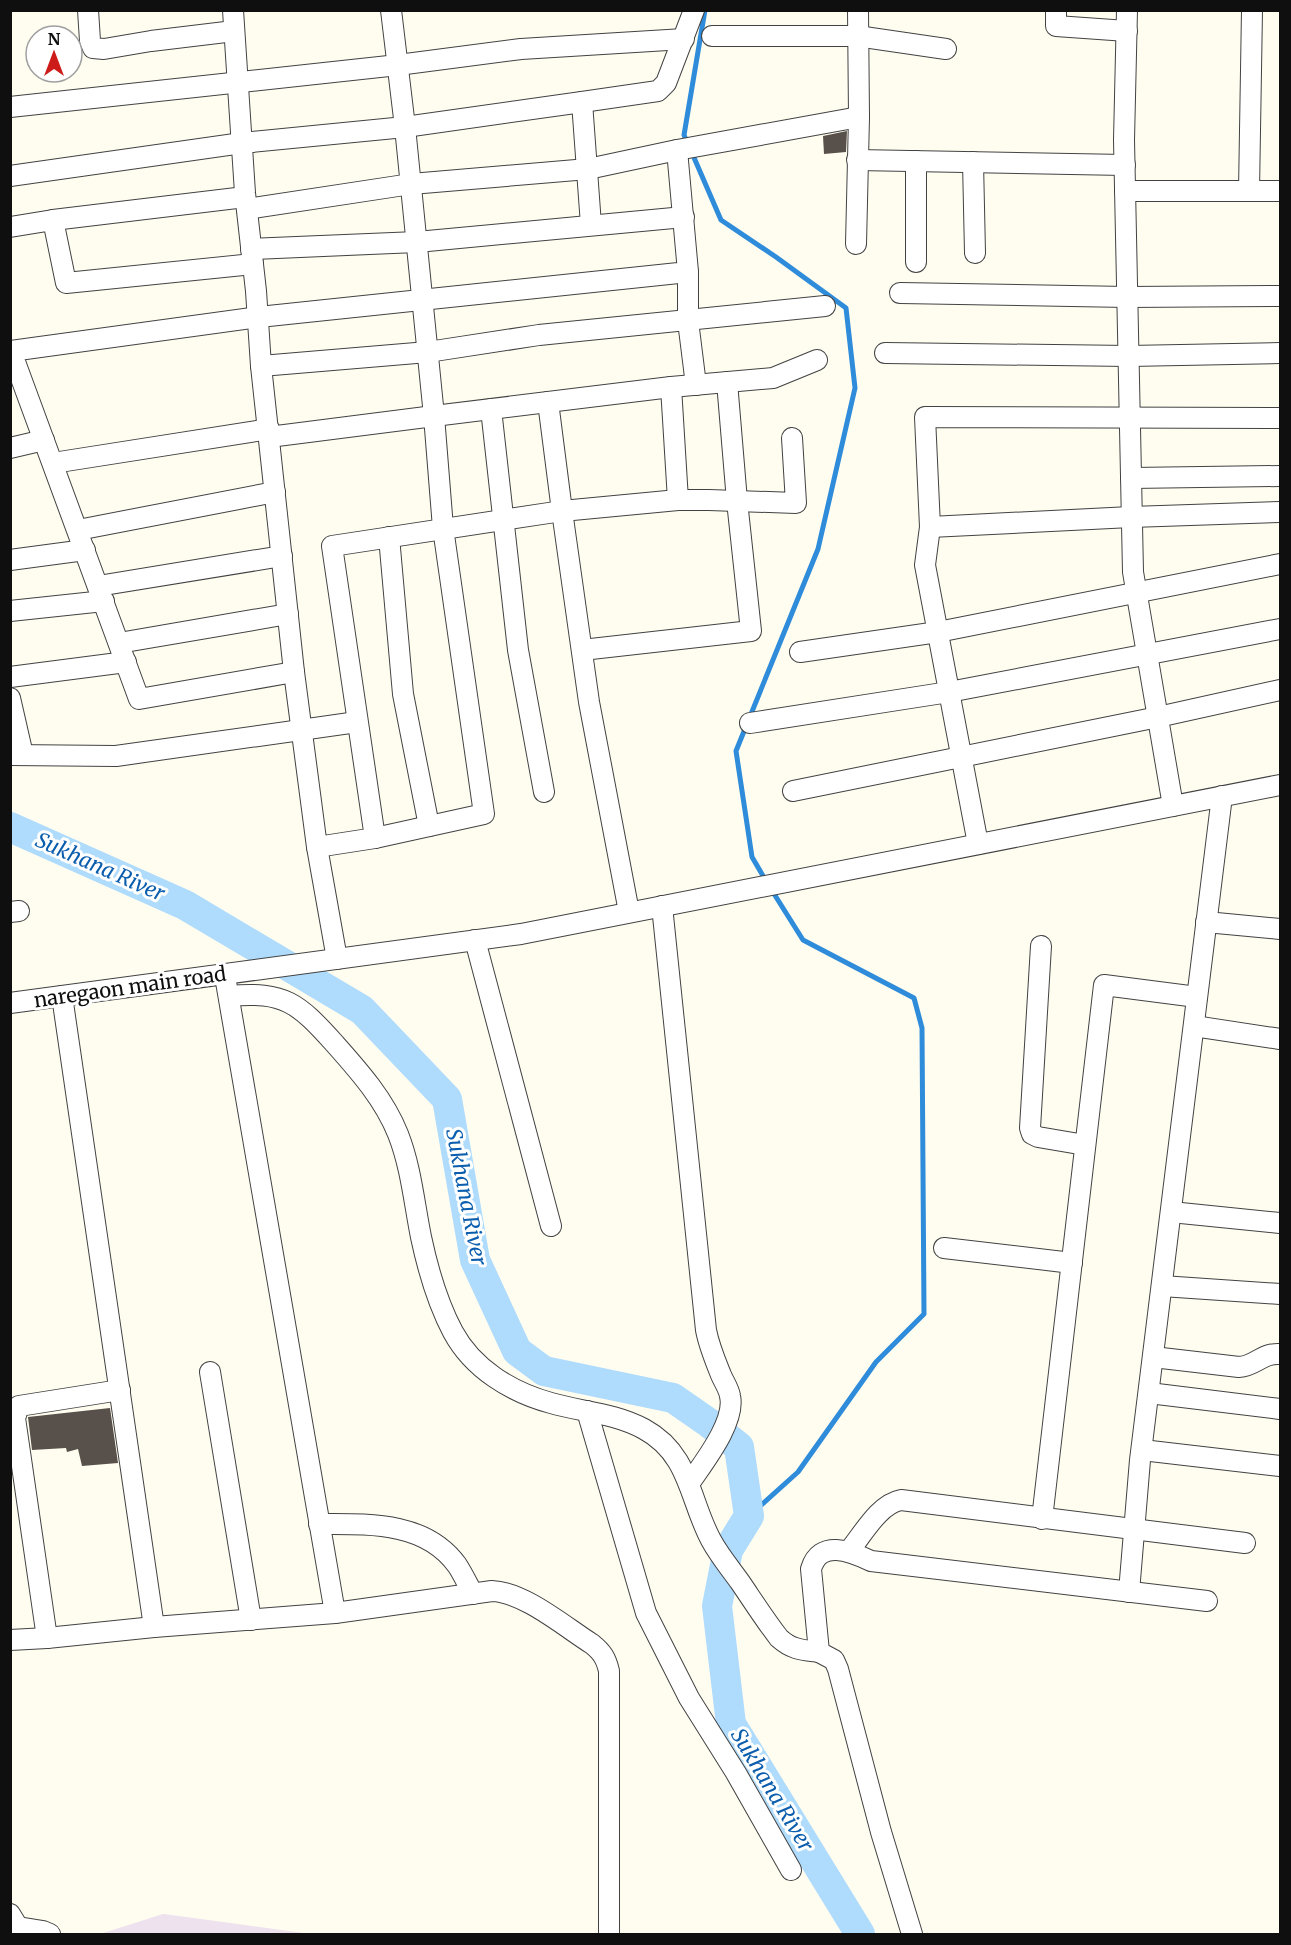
<svg xmlns="http://www.w3.org/2000/svg" width="1291" height="1945" viewBox="0 0 1291 1945" font-family="Merriweather,serif">
	<style>
		.industrial { fill: #ede2ee }
		.lines { fill: none; stroke-linecap: round; stroke-linejoin: round }
		.stream { stroke: #2f8cda; stroke-width: 5 }
		.river { stroke: #afdbfc; stroke-width: 30 }
		.building { fill: #58504a }
		.minor-casing { stroke: #424242; stroke-width: 22 }
		.minor { stroke: #fff; stroke-width: 20 }
		.labels { text-anchor: middle; stroke-width: 6; stroke-linejoin: round; paint-order: stroke }
		.street-label { font-size: 20px; fill: #0f0f0f; stroke: #fff }
		.water-label { font-size: 21px; font-style: italic; fill: #0b5dad; stroke: #fff }
	</style>
	<rect width="100%" height="100%" fill="#fffdf0"/>
	<!-- industrial -->
	<polygon class="industrial" points="163,1914 164,1914 311,1934 100,1934"/>
	<g class="lines">
		<!-- stream -->
		<g class="stream">
			<polyline points="688,144 684,135 705,10"/>
			<polyline points="692,153 721,220 776,257 846,308 855,388 818,549 736,751 752,857 766,881"/>
			<polyline points="749,1516 798,1472 876,1362 924,1314 922,1028 914,998 803,940 771,889"/>
		</g>
		<!-- river -->
		<polyline class="river" points="10,827 185,905 362,1010 447,1099 475,1260 517,1351 544,1371 673,1398 709,1423 739,1447 749,1516 728,1550 717,1606 731,1724 860,1934"/>
	</g>
	<!-- building -->
	<g class="building">
		<polygon points="847,131 846,152 824,154 823,136"/>
		<polygon points="110,1408 118,1463 82,1466 78,1449 67,1452 66,1448 32,1450 28,1417"/>
	</g>
	<g class="lines">
		<defs>
			<g id="minor">
				<polyline points="88,10 90,41 93,48 104,49 151,41 234,31"/>
				<polyline points="233,10 245,193 256,291 261,366 294,672 317,847 375,838 332,546 562,511 589,702 629,912"/>
				<polyline points="391,10 405,127 434,416 671,387 773,378 817,360"/>
				<polyline points="1056,10 1056,26 1127,31"/>
				<polyline points="1127,10 1124,140 1133,572 1173,806"/>
				<polyline points="712,36 857,36 946,49"/>
				<polyline points="582,102 658,91 666,83 694,10"/>
				<polyline points="10,107 398,65 521,49 684,39"/>
				<polyline points="677,150 859,117"/>
				<polyline points="857,160 1125,165"/>
				<polyline points="916,161 916,262"/>
				<polyline points="973,162 975,253"/>
				<polyline points="10,176 242,143 405,127 582,102 591,225"/>
				<polyline points="1125,191 1280,191"/>
				<polyline points="1249,191 1252,10"/>
				<polyline points="247,209 411,184 588,169 677,150 688,272 259,317 11,351 139,699 294,672"/>
				<polyline points="53,220 245,197"/>
				<polyline points="10,227 53,220 66,283 253,264"/>
				<polyline points="856,244 859,117 858,10"/>
				<polyline points="251,249 417,242 684,217"/>
				<polyline points="688,272 688,321 696,385"/>
				<polyline points="900,293 1127,297 1280,296"/>
				<polyline points="885,353 1129,356 1280,353"/>
				<polyline points="261,366 428,352 539,335 825,306"/>
				<polyline points="671,387 678,500"/>
				<polyline points="548,402 562,511 678,500 709,500 796,503 792,438"/>
				<polyline points="491,409 518,650 544,792"/>
				<polyline points="269,437 434,416 443,528 484,814 375,838"/>
				<polyline points="10,448 44,440"/>
				<polyline points="53,463 269,429"/>
				<polyline points="1131,478 1280,476"/>
				<polyline points="930,527 1131,517 1280,512"/>
				<polyline points="78,530 275,492"/>
				<polyline points="389,537 403,694 429,826"/>
				<polyline points="10,560 85,550"/>
				<polyline points="98,586 282,556"/>
				<polyline points="10,611 104,601"/>
				<polyline points="119,643 288,614"/>
				<polyline points="582,650 751,631 737,501 727,382"/>
				<polyline points="800,652 938,632 1280,564"/>
				<polyline points="10,677 126,662"/>
				<polyline points="10,698 23,755"/>
				<polyline points="750,723 949,692 1280,629"/>
				<polyline points="10,755 116,756 357,722"/>
				<polyline points="793,791 1158,717 1280,690"/>
				<polyline points="978,844 925,565 930,527 925,417 1280,418"/>
				<polyline points="317,847 337,959"/>
				<path d="M662,906L706,1330C709,1346 715,1360 721,1375C724,1382 729,1389 730,1396C736,1422 703,1463 689,1484"/>
				<polyline points="10,912 19,911"/>
				<polyline points="1206,922 1280,929"/>
				<polyline points="475,940 551,1226"/>
				<polyline points="1041,946 1030,1128 1032,1134 1038,1137 1085,1145"/>
				<polyline points="226,982 335,1613"/>
				<polyline points="62,996 154,1627"/>
				<path d="M229,996C285,991 298,1003 335,1044C359,1071 384,1099 398,1134C411,1167 414,1202 421,1237C428,1270 437,1302 453,1332C473,1369 511,1392 551,1403C582,1412 615,1413 644,1429C690,1454 689,1499 711,1540C719,1555 730,1568 740,1582C753,1601 765,1620 779,1638C792,1650 803,1650 819,1652"/>
				<polyline points="10,1003 521,934 1280,785"/>
				<polyline points="1194,1026 1280,1039"/>
				<polyline points="1171,1212 1280,1223"/>
				<polyline points="944,1248 1072,1263"/>
				<polyline points="1162,1286 1280,1294"/>
				<path d="M1153,1357L1239,1367C1256,1366 1261,1353 1280,1354"/>
				<polyline points="210,1372 251,1620"/>
				<polyline points="1149,1393 1280,1409"/>
				<polyline points="587,1411 646,1613 689,1698 736,1773 791,1870"/>
				<polyline points="1142,1450 1280,1466"/>
				<polyline points="1042,1519 1104,985 1197,997"/>
				<path d="M319,1524C368,1524 425,1521 457,1565C463,1574 468,1585 473,1594"/>
				<path d="M849,1551C863,1534 879,1504 901,1500L1245,1543"/>
				<polyline points="1129,1592 1140,1460 1222,796"/>
				<polyline points="47,1638 15,1418 19,1406 120,1390"/>
				<path d="M10,1640L47,1638L154,1627L335,1613L492,1591C524,1592 565,1627 592,1644C602,1652 606,1658 609,1671V1934"/>
				<polyline points="10,1914 18,1927 43,1931 50,1934"/>
				<path d="M912,1934L881,1832L838,1669L834,1660L819,1652L811,1569C820,1539 850,1551 871,1561L1207,1601"/>
			</g>
		</defs>
		<!-- minor casing -->
		<use href="#minor" class="minor-casing"/>
		<!-- minor -->
		<use href="#minor" class="minor"/>
	</g>
	<g class="labels">
		<!-- street labels -->
		<g class="street-label">
			<text transform="translate(130 987) rotate(-8)" y="7">naregaon main road</text>
		</g>
		<!-- water labels -->
		<g class="water-label">
			<text transform="translate(100 867) rotate(24)" y="7">Sukhana River</text>
			<text transform="translate(466 1197) rotate(79)" y="7">Sukhana River</text>
			<text transform="translate(772 1790) rotate(59)" y="7">Sukhana River</text>
		</g>
	</g>
	<!-- border -->
	<rect width="1291" height="1945" fill="none" stroke="#0f0f0f" stroke-width="24"/>
	<!-- north arrow -->
	<g transform="translate(54 54)"><circle r="28" fill="#ffffff" stroke="#9f9f9f" stroke-width="1.5"/>
	<path d="M0-4.5L10 22L0 15L-10 22Z" fill="#cc1b19"/>
	<text y="-9" font-size="16" font-weight="bold" text-anchor="middle" fill="#0f0f0f">N</text>
	</g>
</svg>
